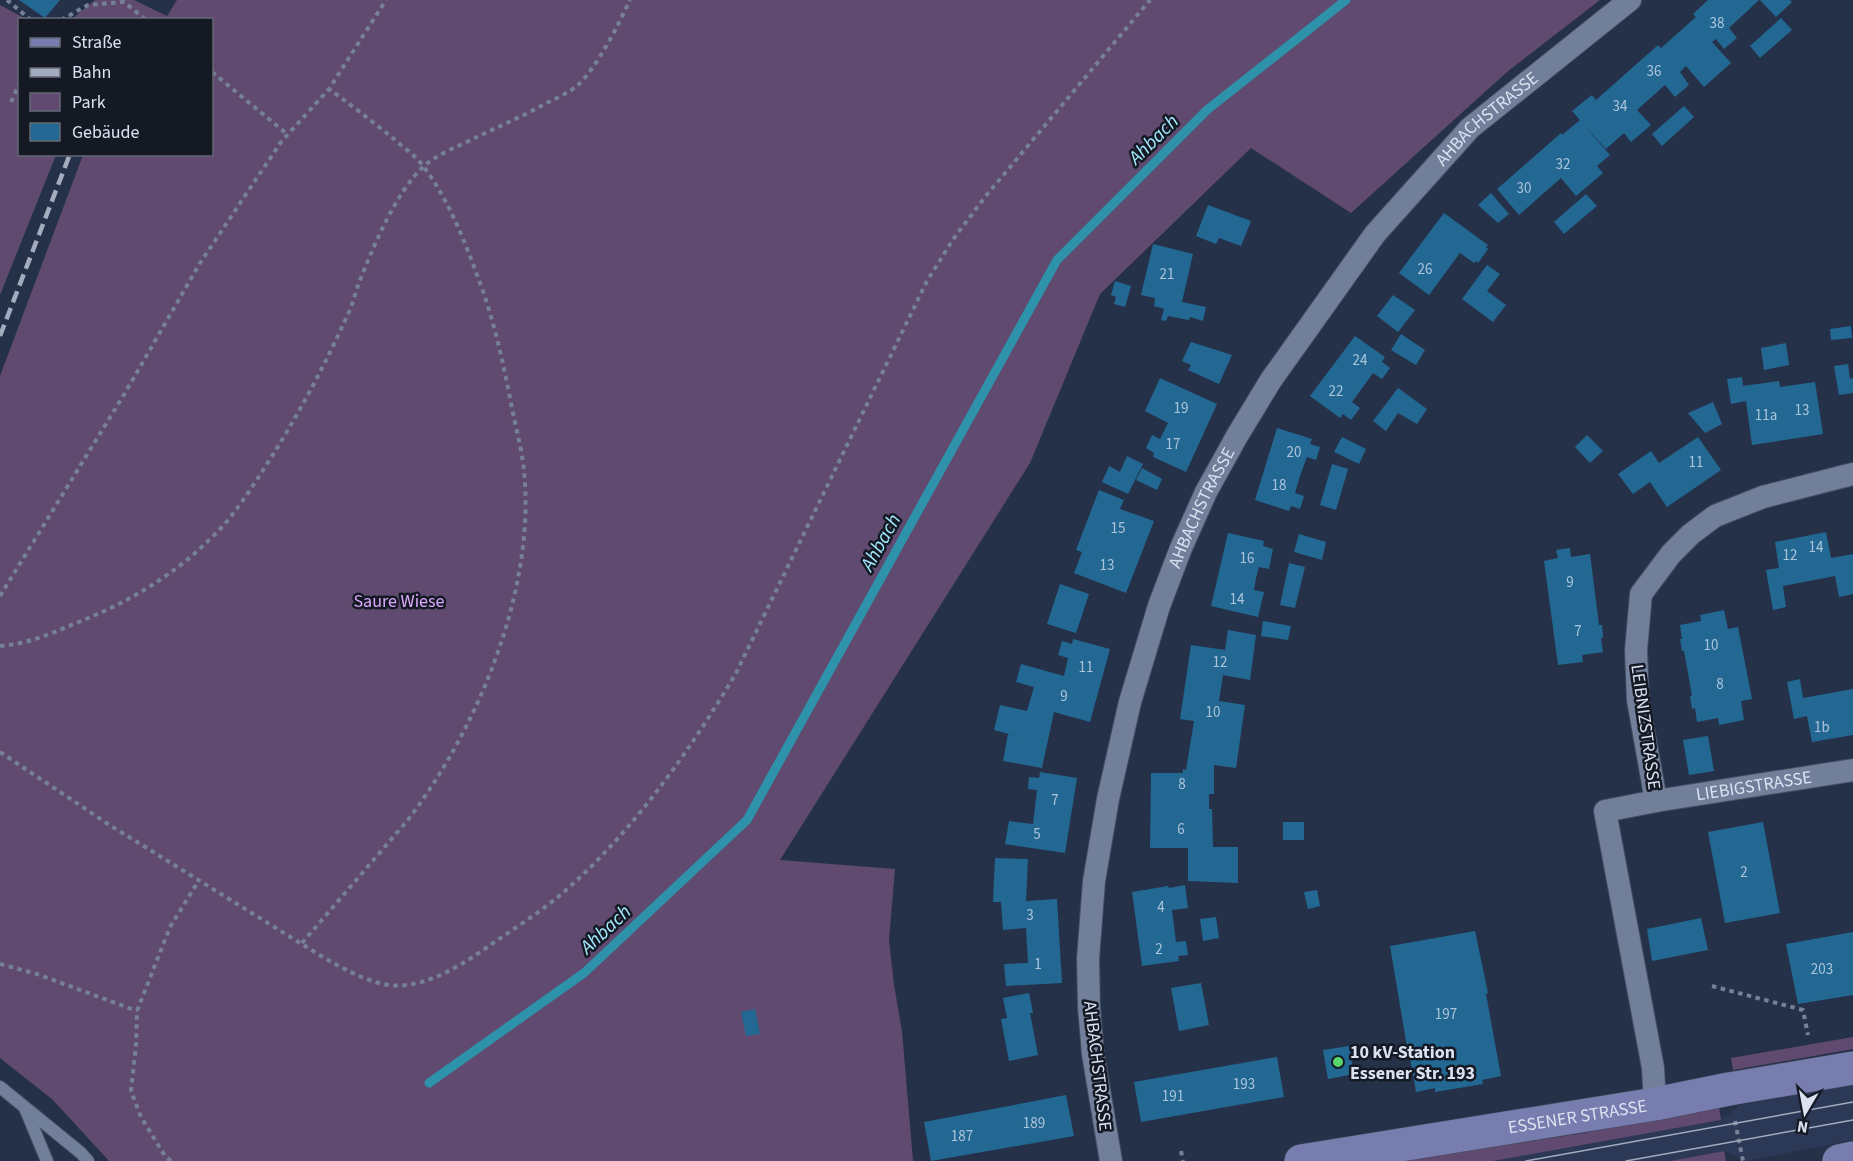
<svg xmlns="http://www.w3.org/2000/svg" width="1853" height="1161" viewBox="0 0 1853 1161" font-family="'Source Sans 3',sans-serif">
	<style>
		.built { fill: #2b3957 }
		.green { fill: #604a70 }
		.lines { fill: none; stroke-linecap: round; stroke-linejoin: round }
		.stream { stroke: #2d92aa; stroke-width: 9 }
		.building { fill: #236893 }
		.lane-casing { stroke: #434d61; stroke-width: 14 }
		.street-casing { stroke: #434d61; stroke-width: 24 }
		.secondary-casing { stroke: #434d61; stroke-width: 34 }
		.path { stroke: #778195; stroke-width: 4; stroke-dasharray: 4.5 4.5; stroke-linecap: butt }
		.lane { stroke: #717f9b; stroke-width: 12 }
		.street { stroke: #717f9b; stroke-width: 22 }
		.secondary { stroke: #777dae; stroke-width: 33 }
		.tram { stroke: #a3acbe; stroke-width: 1.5 }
		.rail { stroke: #a3acbe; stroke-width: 4.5; stroke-dasharray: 12 6; stroke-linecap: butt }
		.poi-dot { fill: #5ad56e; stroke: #141924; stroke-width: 2 }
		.labels { text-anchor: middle; stroke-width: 5; stroke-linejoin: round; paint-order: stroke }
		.number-label { font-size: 15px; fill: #acc4da }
		.street-label { font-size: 18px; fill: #dae2f1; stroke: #141924 }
		.park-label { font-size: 18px; fill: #dcaafe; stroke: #141924 }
		.poi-label { font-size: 18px; font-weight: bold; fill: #dae2f1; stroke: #141924; text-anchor: start }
		.water-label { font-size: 20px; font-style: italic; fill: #a3ebff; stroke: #141924 }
	</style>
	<rect width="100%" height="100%" fill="#253149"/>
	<!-- built -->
	<polygon class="built" points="1853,1084 1853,1140 1747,1161 1724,1151 1670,1161 1493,1161 1721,1120 1740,1105"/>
	<!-- green -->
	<g class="green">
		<polygon points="95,0 134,0 167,16 177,0 1600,0 1507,72 1351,213 1251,148 1100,294 1030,463 780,860 895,869 889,940 894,985 902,1031 913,1161 109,1161 53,1100 0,1058 0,376 83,155 212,154 212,20 72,19"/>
		<polygon points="0,5 26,19 20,20 20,154 56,155 0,295"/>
		<polygon points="1853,1037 1853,1049 1733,1070 1731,1058"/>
		<polygon points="1719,1107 1721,1120 1493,1161 1399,1161 1584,1133"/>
		<polygon points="1724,1151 1726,1161 1670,1161"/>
	</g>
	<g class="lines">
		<!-- stream -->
		<polyline class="stream" points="429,1083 584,973 747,820 1057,260 1207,110 1346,0"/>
	</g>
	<!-- building -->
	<g class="building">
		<polygon points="19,0 60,0 45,18"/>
		<polygon points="1708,0 1759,0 1729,28 1737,38 1724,49 1716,39 1712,42 1731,63 1704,87 1686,66 1680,72 1689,85 1675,97 1665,85 1637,110 1651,125 1631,142 1624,133 1606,149 1582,123 1610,155 1597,166 1603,173 1576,196 1561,178 1519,215 1497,189 1561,133 1562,135 1580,120 1572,111 1592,95 1596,100 1658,45 1661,48 1696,17 1693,14"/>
		<polygon points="1760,0 1790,0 1792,2 1776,17"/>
		<polygon points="1781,18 1792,30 1760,58 1750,46"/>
		<polygon points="1684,106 1694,117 1662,146 1652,134"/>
		<polygon points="1491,193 1509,214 1498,223 1478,205"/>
		<polygon points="1586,194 1597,206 1564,234 1554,222"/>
		<polygon points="1208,205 1251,221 1241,246 1219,238 1216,244 1196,236"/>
		<polygon points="1444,213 1488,245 1486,247 1488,249 1478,263 1476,261 1474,263 1460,253 1429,295 1399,273"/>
		<polygon points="1153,244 1193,254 1182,302 1206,307 1203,321 1190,317 1189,320 1168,316 1166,321 1161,320 1164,309 1154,306 1155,298 1141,295"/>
		<polygon points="1487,265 1500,274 1487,291 1506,305 1493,322 1462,299"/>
		<polygon points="1115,281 1131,286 1125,307 1114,304 1116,297 1111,295"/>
		<polygon points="1393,295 1415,310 1398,332 1377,316"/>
		<polygon points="1851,326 1852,338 1831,340 1830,329"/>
		<polygon points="1401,334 1425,350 1416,365 1391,350"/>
		<polygon points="1355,336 1385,357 1382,362 1390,368 1382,379 1373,373 1363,387 1352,402 1360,408 1351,420 1343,414 1340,418 1310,396"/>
		<polygon points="1191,342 1232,355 1219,384 1188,370 1191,365 1182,361"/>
		<polygon points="1786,343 1789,365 1764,370 1761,348"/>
		<polygon points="1848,364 1850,379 1853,378 1853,393 1839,395 1834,366"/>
		<polygon points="1742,377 1743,386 1779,381 1780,387 1815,382 1823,434 1752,445 1746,401 1731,404 1727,379"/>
		<polygon points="1160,378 1217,404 1186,472 1153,457 1154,453 1146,448 1152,435 1160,439 1168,423 1145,411"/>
		<polygon points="1398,388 1427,409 1417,424 1398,413 1386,431 1373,421"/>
		<polygon points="1713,402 1722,424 1705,433 1688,413"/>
		<polygon points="1277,428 1312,439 1310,444 1320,447 1316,460 1307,457 1300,476 1295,493 1304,496 1300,509 1291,506 1289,511 1255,500"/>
		<polygon points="1587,435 1603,451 1590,463 1575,447"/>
		<polygon points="1342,437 1366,449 1359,464 1334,452"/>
		<polygon points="1698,437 1721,470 1667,507 1650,482 1633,494 1618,474 1651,451 1659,463"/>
		<polygon points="1127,456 1143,464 1128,494 1102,482 1109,466 1120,472"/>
		<polygon points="1332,464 1348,469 1336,510 1320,505"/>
		<polygon points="1142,468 1162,479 1157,490 1136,480"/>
		<polygon points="1099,490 1124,500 1120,509 1154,521 1126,593 1074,573 1082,552 1076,550"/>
		<polygon points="1826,532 1831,558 1853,554 1853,594 1839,597 1835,576 1783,586 1786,607 1773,610 1766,570 1779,568 1775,542"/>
		<polygon points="1228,533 1264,541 1263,546 1273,549 1269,569 1259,567 1256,578 1254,590 1264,592 1258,617 1211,606"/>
		<polygon points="1299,534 1326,542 1322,560 1294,552"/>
		<polygon points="1570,548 1571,557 1590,554 1599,625 1602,625 1603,638 1601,638 1603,652 1582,655 1583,662 1558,665 1544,561 1558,558 1556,550"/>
		<polygon points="1289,563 1305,567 1295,608 1280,605"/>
		<polygon points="1060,584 1089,594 1076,633 1047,624"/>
		<polygon points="1724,610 1728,629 1738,627 1752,699 1741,701 1744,720 1719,725 1718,718 1697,722 1695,708 1692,709 1690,696 1692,696 1688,673 1684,651 1682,651 1680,639 1682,639 1680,625 1701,621 1700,615"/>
		<polygon points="1263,621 1291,626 1288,640 1261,636"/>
		<polygon points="1228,630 1256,635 1250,680 1223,675 1219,701 1245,705 1236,768 1214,765 1214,794 1209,794 1209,809 1212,809 1213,847 1238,847 1238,883 1188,881 1188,848 1150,848 1151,773 1183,773 1183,769 1186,770 1194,721 1180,719 1191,645 1225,650"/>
		<polygon points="1073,639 1110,649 1090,722 1054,712 1042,768 1003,761 1008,734 1020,737 994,730 1000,705 1027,711 1034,687 1016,682 1021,664 1064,676 1068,658 1058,655 1062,641 1072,644"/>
		<polygon points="1800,679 1803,698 1853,689 1853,735 1812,742 1807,716 1794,719 1787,682"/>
		<polygon points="1708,736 1714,771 1689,775 1683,740"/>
		<polygon points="1040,772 1077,778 1065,853 1005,844 1009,821 1033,824 1037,790 1028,789 1029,777 1039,778"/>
		<rect x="1283" y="822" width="21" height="18"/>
		<polygon points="1763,822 1780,913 1725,923 1708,832"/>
		<polygon points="995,858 1028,859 1026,901 1057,899 1062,983 1006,986 1004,964 1028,963 1026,928 1003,930 1001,902 993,902"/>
		<polygon points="1185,885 1188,908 1172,910 1176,942 1186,941 1188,955 1178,956 1179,961 1142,966 1132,892 1168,886 1169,888"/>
		<polygon points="1317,890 1320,906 1308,909 1304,892"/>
		<polygon points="1216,917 1219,938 1203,941 1200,919"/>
		<polygon points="1701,918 1708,950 1652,961 1647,929"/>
		<polygon points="1475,931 1488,993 1486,994 1501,1076 1482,1080 1483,1084 1435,1092 1435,1088 1416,1092 1410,1058 1409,1059 1390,946"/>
		<polygon points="1853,932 1853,995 1798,1004 1786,944"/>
		<polygon points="1201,983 1209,1025 1179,1031 1171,988"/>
		<polygon points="1029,993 1033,1013 1030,1013 1038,1055 1009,1061 1001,1019 1007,1018 1003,998"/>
		<polygon points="755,1009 760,1034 746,1036 741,1012"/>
		<polygon points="1349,1046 1354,1074 1328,1079 1323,1050"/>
		<polygon points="1277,1057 1284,1097 1141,1122 1134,1082"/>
		<polygon points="1066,1095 1074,1136 931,1161 924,1122"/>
	</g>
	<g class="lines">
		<defs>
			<g id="lane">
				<polyline points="0,1087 81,1153 88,1161"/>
				<polyline points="25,1108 47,1161"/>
			</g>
			<g id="street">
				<path id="s1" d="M1656,801L1853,770"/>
				<polyline points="1655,1104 1653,1068 1605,811 1656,801 1638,700 1636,650 1641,594 1671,554 1691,534 1715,516 1763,497 1853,474"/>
				<path id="s2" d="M1111,1161L1093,1054L1089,1007L1088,959L1094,881L1108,799L1130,702L1159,606L1181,548L1206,492L1237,436L1271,380L1375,234L1470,128L1630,0"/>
			</g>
			<g id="secondary">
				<path id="s3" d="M1301,1161L1655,1104L1729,1089L1853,1068"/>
				<polyline points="1839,1161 1853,1158"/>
			</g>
		</defs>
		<!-- lane casing -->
		<use href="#lane" class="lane-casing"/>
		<!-- street casing -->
		<use href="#street" class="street-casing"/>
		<!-- secondary casing -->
		<use href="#secondary" class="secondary-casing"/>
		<!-- path -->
		<g class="path">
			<polyline points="7,0 31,20"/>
			<polyline points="61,20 88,5 124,2 146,20"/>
			<polyline points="212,72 287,134"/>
			<polyline points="11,102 20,82"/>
			<polyline points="0,596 125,393 200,263 281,142 329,89 386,0"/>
			<path d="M0,646C29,644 55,632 81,621C127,603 174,575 209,540C228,523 242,502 256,481C291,428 322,372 348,314C353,304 355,293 359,283C372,249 396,192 423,167C435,155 461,145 477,137C500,126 523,116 545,104C556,98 569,93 578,85C598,66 618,25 630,0"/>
			<path d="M0,752L108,824L326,959C351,972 378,989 407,985C441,980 469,960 496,941C523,923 552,904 576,881C638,824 693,746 736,673L927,281L954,238L985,197L1150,0"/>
			<path d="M302,943L407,821C478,729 536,589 524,471C522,451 517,432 513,413C505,372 497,333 484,294C468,250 452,205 424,167C416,156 404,148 394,139C373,122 351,105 329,89"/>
			<polyline points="0,964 37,974 137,1011"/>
			<polyline points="1712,986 1803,1010 1808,1035"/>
			<polyline points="1735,1121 1743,1161"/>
			<polyline points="1181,1151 1183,1161"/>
			<polyline points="171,1161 165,1156 141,1117 131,1091 136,1045 137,1011 170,927 199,880"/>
		</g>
		<!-- lane -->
		<use href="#lane" class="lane"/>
		<!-- street -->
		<use href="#street" class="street"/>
		<!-- secondary -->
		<use href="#secondary" class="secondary"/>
		<!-- tram -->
		<g class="tram">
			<polyline points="1526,1161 1853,1102"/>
			<polyline points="1626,1161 1853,1120"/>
		</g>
		<!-- rail -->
		<polyline class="rail" points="0,336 70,154"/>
	</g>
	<!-- markers -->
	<circle class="poi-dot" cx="1338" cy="1062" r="6"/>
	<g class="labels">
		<!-- number labels -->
		<g class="number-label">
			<text x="1717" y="28">38</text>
			<text x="1654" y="76">36</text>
			<text x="1620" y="111">34</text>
			<text x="1563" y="169">32</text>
			<text x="1524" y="193">30</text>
			<text x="1425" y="274">26</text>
			<text x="1167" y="279">21</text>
			<text x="1360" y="365">24</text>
			<text x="1336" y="396">22</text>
			<text x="1181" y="413">19</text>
			<text x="1802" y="415">13</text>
			<text x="1766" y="420">11a</text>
			<text x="1173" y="449">17</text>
			<text x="1294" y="457">20</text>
			<text x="1696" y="467">11</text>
			<text x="1279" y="490">18</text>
			<text x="1118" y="533">15</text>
			<text x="1816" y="552">14</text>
			<text x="1790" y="560">12</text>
			<text x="1247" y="563">16</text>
			<text x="1107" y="570">13</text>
			<text x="1570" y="587">9</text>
			<text x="1237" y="604">14</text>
			<text x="1578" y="636">7</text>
			<text x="1711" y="650">10</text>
			<text x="1220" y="667">12</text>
			<text x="1086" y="672">11</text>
			<text x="1720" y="689">8</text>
			<text x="1064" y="701">9</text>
			<text x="1213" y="717">10</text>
			<text x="1822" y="732">1b</text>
			<text x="1182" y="789">8</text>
			<text x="1055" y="805">7</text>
			<text x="1181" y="834">6</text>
			<text x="1037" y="839">5</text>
			<text x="1744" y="877">2</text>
			<text x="1161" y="912">4</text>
			<text x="1030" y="920">3</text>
			<text x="1159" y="954">2</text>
			<text x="1038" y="969">1</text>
			<text x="1822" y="974">203</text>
			<text x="1446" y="1019">197</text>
			<text x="1244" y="1089">193</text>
			<text x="1173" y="1101">191</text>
			<text x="1034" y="1128">189</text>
			<text x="962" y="1141">187</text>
		</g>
		<!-- street labels -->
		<g class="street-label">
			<text dy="6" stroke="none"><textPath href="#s2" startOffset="1158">AHBACHSTRASSE</textPath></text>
			<text dy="6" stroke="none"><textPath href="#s2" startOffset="672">AHBACHSTRASSE</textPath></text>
			<text transform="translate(1646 727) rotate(82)" y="6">LEIBNIZSTRASSE</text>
			<text dy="6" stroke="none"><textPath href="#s1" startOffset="99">LIEBIGSTRASSE</textPath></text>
			<text transform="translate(1098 1066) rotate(83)" y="6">AHBACHSTRASSE</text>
			<text dy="6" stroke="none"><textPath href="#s3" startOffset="280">ESSENER STRASSE</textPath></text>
		</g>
		<!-- park labels -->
		<g class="park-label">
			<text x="399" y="607">Saure Wiese</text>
		</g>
		<!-- poi labels -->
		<g class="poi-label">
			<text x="1350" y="1058">10 kV-Station<tspan x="1350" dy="21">Essener Str. 193</tspan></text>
		</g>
		<!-- water labels -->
		<g class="water-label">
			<text transform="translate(1153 139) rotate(-45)" y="7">Ahbach</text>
			<text transform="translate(880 542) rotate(-61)" y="7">Ahbach</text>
			<text transform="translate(605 929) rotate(-43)" y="7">Ahbach</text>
		</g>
	</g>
	<!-- legend -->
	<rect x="18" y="18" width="195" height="138" fill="#141924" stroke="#636976" stroke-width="1.5"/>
	<rect x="30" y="38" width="30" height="9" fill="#777dae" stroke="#636976" stroke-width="1.5"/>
	<text x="72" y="48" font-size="18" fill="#dae2f1">Straße</text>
	<rect x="30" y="68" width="30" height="9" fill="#a3acbe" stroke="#636976" stroke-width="1.5"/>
	<text x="72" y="78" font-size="18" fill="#dae2f1">Bahn</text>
	<rect x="30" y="93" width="30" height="18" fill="#604a70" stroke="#636976" stroke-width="1.5"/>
	<text x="72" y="108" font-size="18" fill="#dae2f1">Park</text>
	<rect x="30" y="123" width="30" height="18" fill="#236893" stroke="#636976" stroke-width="1.5"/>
	<text x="72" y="138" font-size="18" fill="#dae2f1">Gebäude</text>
	<!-- north arrow -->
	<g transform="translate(1805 1113) rotate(190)" stroke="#141924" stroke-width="4.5" paint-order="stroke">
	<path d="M0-4.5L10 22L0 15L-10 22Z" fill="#dae2f1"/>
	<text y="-9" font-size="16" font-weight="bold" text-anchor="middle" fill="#dae2f1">N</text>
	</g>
</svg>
